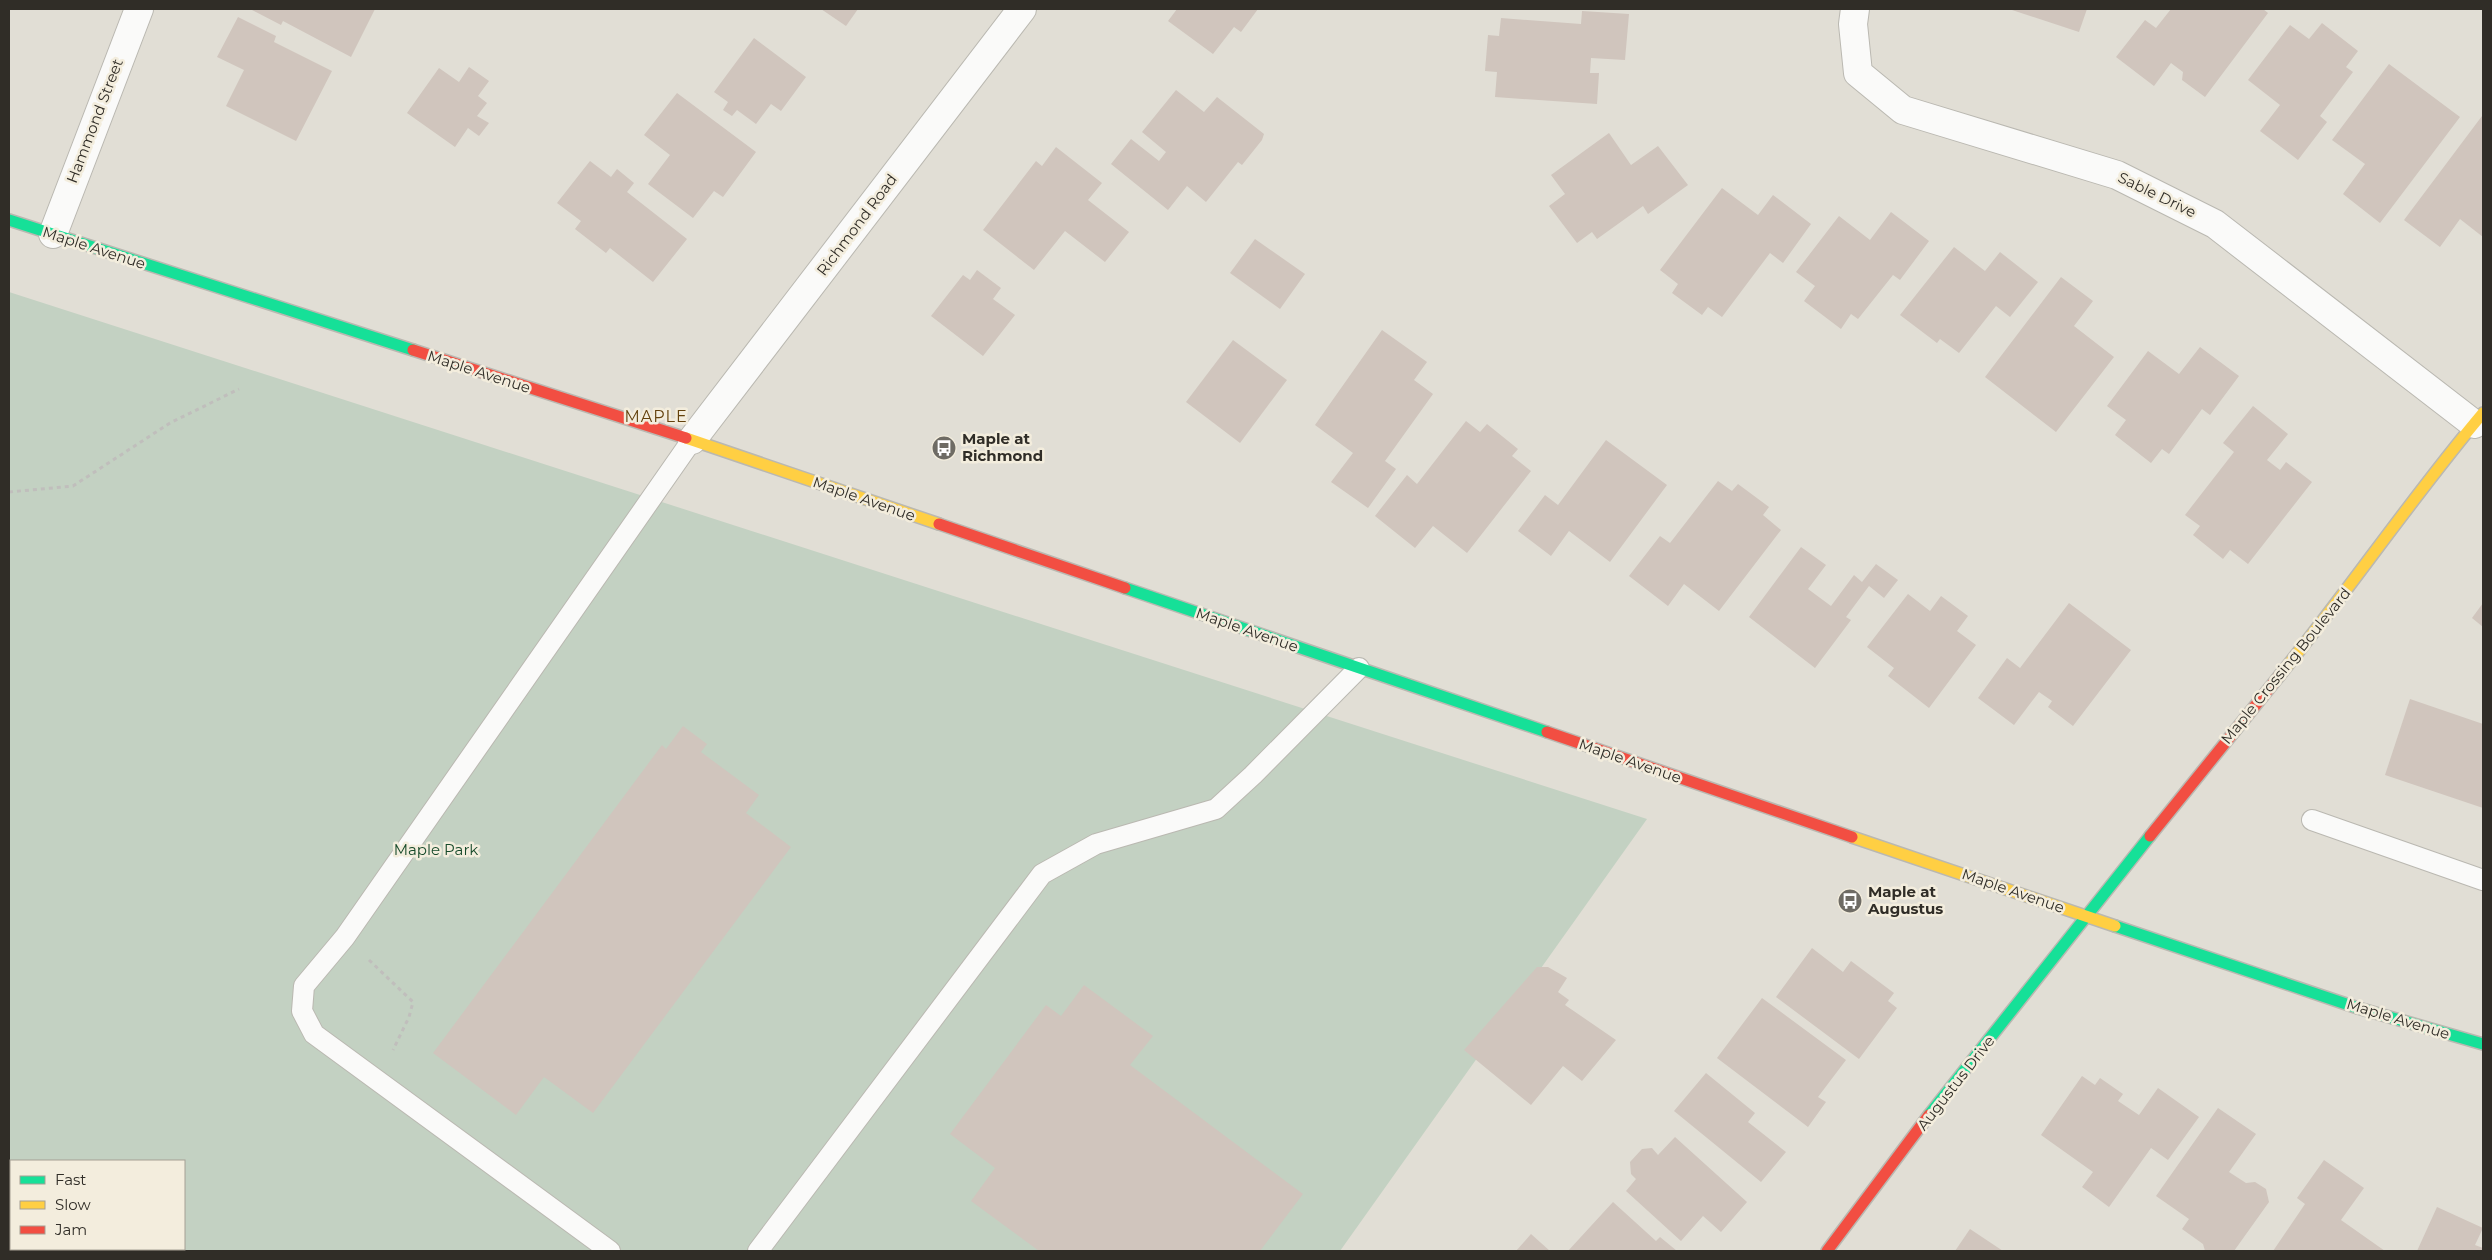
<svg xmlns="http://www.w3.org/2000/svg" width="2492" height="1260" viewBox="0 0 2492 1260" font-family="Montserrat,sans-serif">
	<style>
		.green { fill: #c3d1c2; fill-rule: evenodd }
		.building { fill: #d0c5bd }
		.lines { fill: none; stroke-linecap: round; stroke-linejoin: round }
		.lane-casing { stroke: #bab8b1; stroke-width: 22 }
		.street-casing { stroke: #bab8b1; stroke-width: 30 }
		.fast-casing { stroke: #bab8b1; stroke-width: 14 }
		.slow-casing { stroke: #bab8b1; stroke-width: 14 }
		.jam-casing { stroke: #bab8b1; stroke-width: 14 }
		.path { stroke: #c0bebc; stroke-width: 3; stroke-dasharray: 4 4; stroke-linecap: butt }
		.lane { stroke: #fafaf9; stroke-width: 20 }
		.street { stroke: #fafaf9; stroke-width: 28 }
		.fast { stroke: #16e098; stroke-width: 11 }
		.slow { stroke: #ffcf43; stroke-width: 11 }
		.jam { stroke: #f24e42; stroke-width: 11 }
		.labels { text-anchor: middle; stroke-width: 5; stroke-linejoin: round; paint-order: stroke }
		.street-label { font-size: 15px; fill: #302d27; stroke: #f3eddd }
		.poi-label { font-size: 15px; font-weight: bold; fill: #302d27; stroke: #f3eddd; text-anchor: start }
		.park-label { font-size: 15px; fill: #154929; stroke: #f3eddd }
		.neighbourhood-label { font-size: 16px; letter-spacing: 1px; fill: #64420d; stroke: #f3eddd }
	</style>
	<rect width="100%" height="100%" fill="#e1ded5"/>
	<!-- green -->
	<path class="green" d="M9,292L1647,819L1340,1251H9ZM11,1161H184V1249H11Z"/>
	<!-- building -->
	<g class="building">
		<polygon points="250,9 375,9 351,57 283,21 281,25"/>
		<polygon points="821,9 858,9 846,26"/>
		<polygon points="1177,9 1258,9 1241,32 1234,27 1213,54 1168,21"/>
		<polygon points="2009,9 2087,9 2079,32"/>
		<polygon points="2171,9 2263,9 2268,13 2205,97 2182,80 2183,72 2171,63 2154,86 2116,57 2145,20 2156,28"/>
		<polygon points="1582,11 1629,14 1625,60 1591,58 1590,73 1599,73 1597,104 1495,97 1497,72 1485,71 1488,35 1499,36 1501,18 1581,24"/>
		<polygon points="238,17 276,36 274,42 332,71 296,141 226,106 244,70 217,57"/>
		<polygon points="2322,23 2358,51 2346,67 2353,72 2320,116 2327,122 2298,160 2260,131 2280,105 2248,80 2290,25 2309,39"/>
		<polygon points="754,38 806,77 781,111 771,104 756,124 737,110 732,116 723,110 728,102 714,92"/>
		<polygon points="2389,64 2460,117 2380,223 2343,194 2365,164 2332,140"/>
		<polygon points="469,67 489,81 478,96 487,103 477,116 489,123 479,136 468,128 455,147 407,113 439,68 459,82"/>
		<polygon points="1176,90 1204,112 1217,97 1264,134 1262,140 1242,165 1238,162 1206,202 1187,186 1168,210 1111,164 1131,139 1159,161 1166,152 1142,132"/>
		<polygon points="677,93 756,152 723,197 714,191 693,218 648,184 670,155 644,135"/>
		<polygon points="2482,116 2483,237 2460,219 2440,247 2404,220"/>
		<polygon points="1609,133 1631,165 1658,146 1688,185 1648,214 1643,206 1597,239 1592,232 1577,243 1549,206 1565,194 1551,175"/>
		<polygon points="1056,147 1102,183 1088,200 1129,232 1105,262 1065,231 1034,270 983,230 1036,161 1042,166"/>
		<polygon points="590,161 611,177 617,169 634,183 627,192 687,239 653,282 610,248 606,253 575,229 581,221 557,203"/>
		<polygon points="1722,188 1758,215 1773,195 1811,224 1783,263 1770,253 1722,317 1708,307 1702,315 1672,293 1678,284 1660,270"/>
		<polygon points="1891,212 1929,241 1900,280 1893,275 1858,319 1851,314 1841,329 1804,301 1815,286 1796,272 1839,216 1870,240"/>
		<polygon points="1255,239 1305,274 1280,309 1230,273"/>
		<polygon points="1954,247 1985,271 2000,252 2038,282 2010,317 1996,306 1959,353 1940,339 1937,343 1900,315"/>
		<polygon points="977,270 1001,288 993,299 1015,315 983,356 931,316 963,275 970,280"/>
		<polygon points="2061,277 2093,301 2074,326 2114,357 2056,432 1985,377"/>
		<polygon points="1382,330 1427,362 1414,380 1433,394 1385,461 1396,469 1368,508 1331,482 1353,453 1315,425"/>
		<polygon points="1233,340 1287,380 1240,443 1186,402"/>
		<polygon points="2200,347 2239,376 2210,415 2202,409 2169,454 2162,449 2151,463 2115,435 2126,420 2107,406 2148,351 2179,374"/>
		<polygon points="2253,406 2288,434 2267,460 2280,470 2286,462 2312,482 2248,564 2230,550 2223,559 2193,535 2200,526 2185,515 2234,452 2223,443"/>
		<polygon points="1466,421 1480,432 1487,424 1518,449 1512,456 1531,471 1467,553 1433,526 1415,548 1375,516 1407,475 1417,484"/>
		<polygon points="1606,440 1667,485 1610,562 1569,531 1551,556 1518,531 1545,495 1558,505"/>
		<polygon points="1718,481 1732,491 1738,484 1769,507 1763,515 1781,530 1719,611 1684,584 1668,606 1629,576 1660,536 1670,543"/>
		<polygon points="1801,547 1826,565 1808,589 1831,606 1854,575 1862,582 1876,564 1898,580 1884,598 1869,586 1846,617 1851,620 1815,668 1749,617"/>
		<polygon points="1908,594 1930,611 1941,596 1968,616 1957,631 1976,645 1929,708 1888,676 1894,668 1867,647"/>
		<polygon points="2069,603 2131,650 2073,726 2048,707 2052,701 2039,692 2014,725 1978,698 2007,658 2020,668"/>
		<polygon points="2483,603 2483,627 2472,618"/>
		<polygon points="2410,699 2483,724 2483,808 2385,775"/>
		<polygon points="683,726 707,744 701,752 759,795 746,813 791,847 593,1113 544,1077 516,1115 433,1053 662,745 666,749"/>
		<polygon points="1812,948 1843,972 1851,961 1894,993 1888,1001 1897,1008 1859,1059 1776,997"/>
		<polygon points="1537,967 1548,967 1567,978 1558,992 1569,1000 1565,1005 1616,1040 1582,1081 1563,1066 1531,1105 1464,1050"/>
		<polygon points="1084,985 1153,1036 1130,1065 1303,1194 1260,1251 1039,1251 971,1201 995,1168 950,1134 1046,1005 1061,1016"/>
		<polygon points="1762,998 1846,1060 1818,1097 1826,1102 1808,1127 1717,1058"/>
		<polygon points="1706,1073 1755,1113 1748,1122 1786,1152 1761,1182 1674,1111"/>
		<polygon points="2082,1076 2095,1085 2100,1078 2123,1094 2118,1101 2139,1115 2158,1088 2199,1117 2168,1160 2151,1148 2109,1207 2082,1187 2093,1172 2041,1135"/>
		<polygon points="2218,1108 2256,1134 2229,1172 2246,1183 2255,1182 2266,1189 2269,1202 2234,1251 2205,1251 2203,1244 2182,1229 2189,1219 2156,1196"/>
		<polygon points="1675,1137 1747,1202 1721,1232 1703,1216 1681,1241 1626,1191 1636,1179 1631,1174 1630,1162 1642,1149 1652,1148 1658,1155"/>
		<polygon points="2324,1160 2364,1188 2341,1220 2385,1251 2273,1251 2305,1204 2297,1198"/>
		<polygon points="1613,1202 1656,1241 1660,1237 1677,1251 1568,1251"/>
		<polygon points="2437,1207 2483,1228 2475,1245 2483,1248 2483,1251 2417,1251"/>
		<polygon points="1970,1229 2003,1251 1955,1251"/>
		<polygon points="1531,1234 1550,1251 1516,1251"/>
	</g>
	<g class="lines">
		<defs>
			<g id="lane">
				<polyline points="2312,820 2483,880"/>
				<polyline points="610,1251 314,1034 302,1011 304,986 345,937 692,440"/>
				<polyline points="758,1251 1042,874 1096,844 1216,809 1253,775 1359,668"/>
			</g>
			<g id="street">
				<polyline points="1855,9 1853,24 1858,73 1903,110 2117,175 2215,224 2474,424"/>
				<polyline points="53,234 139,9"/>
				<polyline points="692,440 1022,9"/>
			</g>
			<g id="fast">
				<polyline points="9,220 413,350"/>
				<polyline points="1125,588 1547,732"/>
				<polyline points="2115,926 2358,1008 2483,1044"/>
				<polyline points="1929,1115 2150,836"/>
			</g>
			<g id="slow">
				<polyline points="686,438 939,524"/>
				<path d="M2280,675C2350,589 2412,497 2483,413"/>
				<polyline points="1852,837 2115,926"/>
			</g>
			<g id="jam">
				<polyline points="413,350 686,438"/>
				<polyline points="939,524 1125,588"/>
				<polyline points="1547,732 1852,837"/>
				<polyline points="2150,836 2280,675"/>
				<polyline points="1827,1251 1929,1115"/>
			</g>
		</defs>
		<!-- lane casing -->
		<use href="#lane" class="lane-casing"/>
		<!-- street casing -->
		<use href="#street" class="street-casing"/>
		<!-- fast casing -->
		<use href="#fast" class="fast-casing"/>
		<!-- slow casing -->
		<use href="#slow" class="slow-casing"/>
		<!-- jam casing -->
		<use href="#jam" class="jam-casing"/>
		<!-- path -->
		<g class="path">
			<polyline points="9,492 73,486 170,423 239,389"/>
			<polyline points="369,960 413,1002 409,1017 393,1050"/>
		</g>
		<!-- lane -->
		<use href="#lane" class="lane"/>
		<!-- street -->
		<use href="#street" class="street"/>
		<!-- fast -->
		<use href="#fast" class="fast"/>
		<!-- slow -->
		<use href="#slow" class="slow"/>
		<!-- jam -->
		<use href="#jam" class="jam"/>
	</g>
	<!-- icons -->
	<defs>
		<symbol id="bus-disc" viewBox="-11 -11 22 22"><circle r="9.5" fill="#6e6b64" stroke="#f3eddd"/><path d="M-5-6H5V4H4V6H2V4H-2V6H-4V4H-5ZM-3.5-4V0h7V-4ZM-3.5 1.2v1.5H-2V1.2ZM2 1.2v1.5H3.5V1.2Z" fill="#fff"/></symbol>
	</defs>
	<g fill-rule="evenodd">
		<use href="#bus-disc" x="930" y="434" width="28" height="28"/>
		<use href="#bus-disc" x="1836" y="887" width="28" height="28"/>
	</g>
	<g class="labels">
		<!-- street labels -->
		<g class="street-label">
			<text transform="translate(95 121) rotate(-69)" y="5">Hammond Street</text>
			<text transform="translate(2157 195) rotate(26)" y="5">Sable Drive</text>
			<text transform="translate(857 225) rotate(-53)" y="5">Richmond Road</text>
			<text transform="translate(94 248) rotate(18)" y="5">Maple Avenue</text>
			<text transform="translate(479 372) rotate(18)" y="5">Maple Avenue</text>
			<text transform="translate(864 499) rotate(19)" y="5">Maple Avenue</text>
			<text transform="translate(1247 630) rotate(19)" y="5">Maple Avenue</text>
			<text transform="translate(2286 666) rotate(-51)" y="5">Maple Crossing Boulevard</text>
			<text transform="translate(1630 761) rotate(19)" y="5">Maple Avenue</text>
			<text transform="translate(2013 891) rotate(19)" y="5">Maple Avenue</text>
			<text transform="translate(2398 1019) rotate(17)" y="5">Maple Avenue</text>
			<text transform="translate(1956 1083) rotate(-52)" y="5">Augustus Drive</text>
		</g>
		<!-- poi labels -->
		<g class="poi-label">
			<text x="962" y="444">Maple at<tspan x="962" dy="17">Richmond</tspan></text>
			<text x="1868" y="897">Maple at<tspan x="1868" dy="17">Augustus</tspan></text>
		</g>
		<!-- park labels -->
		<g class="park-label">
			<text x="436" y="855">Maple Park</text>
		</g>
		<!-- neighbourhood labels -->
		<g class="neighbourhood-label">
			<text x="656" y="422">MAPLE</text>
		</g>
	</g>
	<!-- border -->
	<rect width="2492" height="1260" fill="none" stroke="#302d27" stroke-width="20"/>
	<!-- legend -->
	<rect x="10" y="1160" width="175" height="90" fill="#f3eddd" stroke="#a5a094"/>
	<rect x="20" y="1176" width="25" height="8" fill="#16e098" stroke="#a5a094"/>
	<text x="55" y="1185" font-size="15" fill="#302d27">Fast</text>
	<rect x="20" y="1201" width="25" height="8" fill="#ffcf43" stroke="#a5a094"/>
	<text x="55" y="1210" font-size="15" fill="#302d27">Slow</text>
	<rect x="20" y="1226" width="25" height="8" fill="#f24e42" stroke="#a5a094"/>
	<text x="55" y="1235" font-size="15" fill="#302d27">Jam</text>
</svg>
